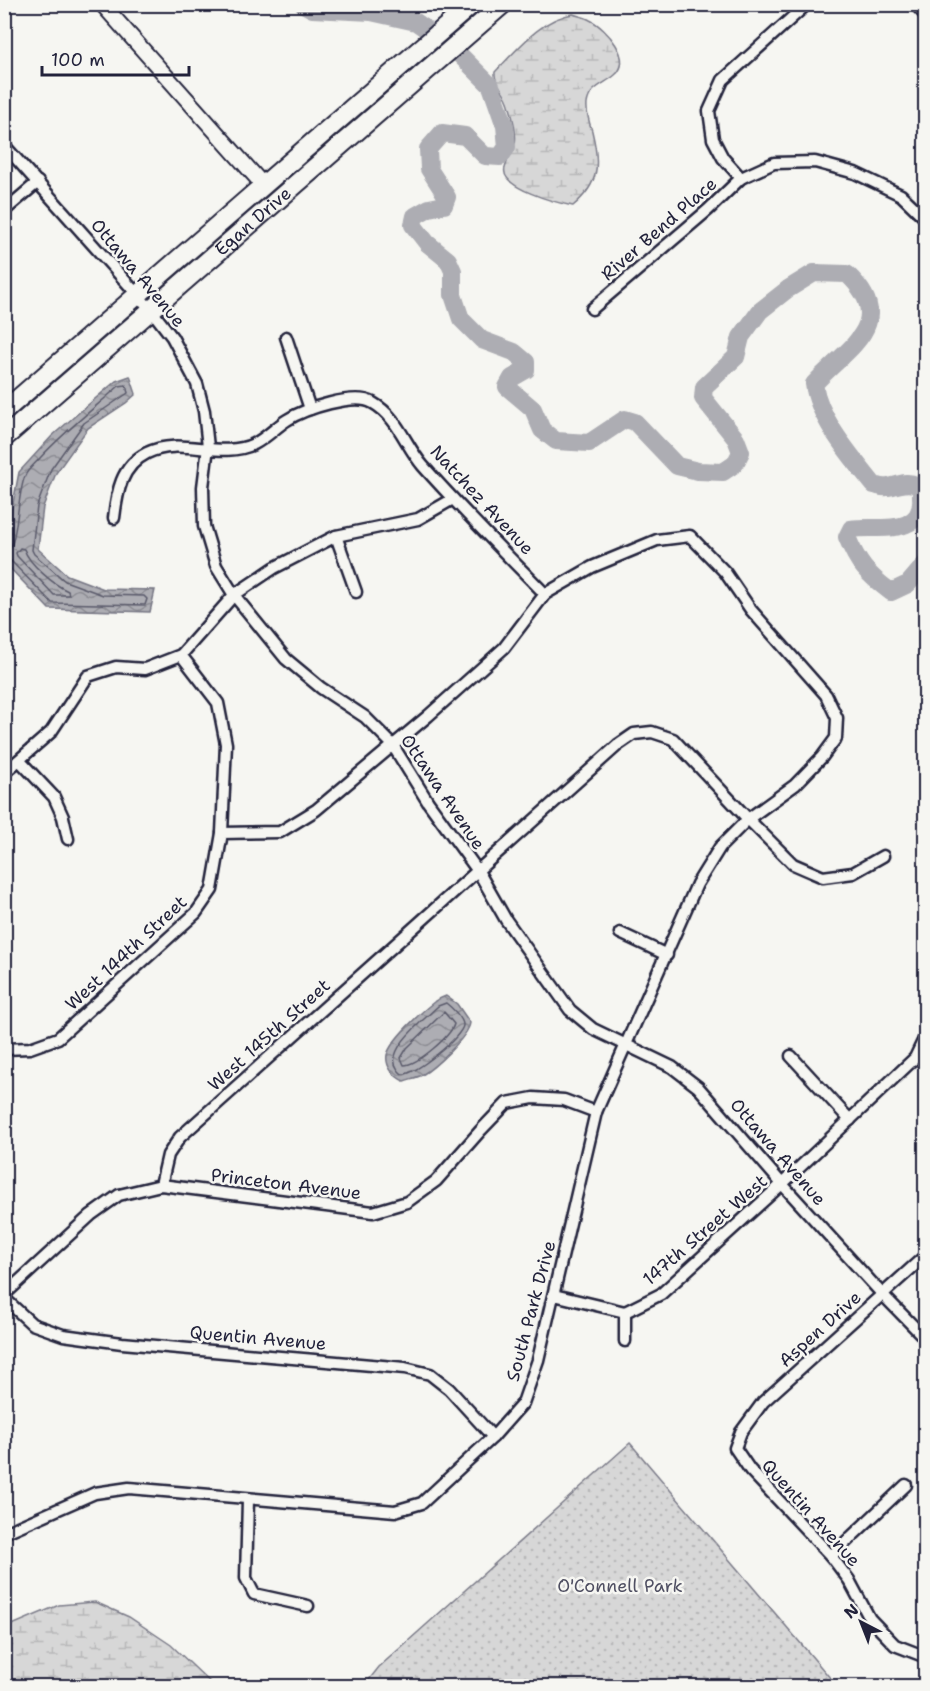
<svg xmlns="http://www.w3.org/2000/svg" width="930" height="1691" viewBox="0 0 930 1691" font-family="'Shantell Sans',sans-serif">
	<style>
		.wetland { fill: url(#wetland-marsh); stroke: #7c7c89; stroke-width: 1.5 }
		.park { fill: url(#park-dots); stroke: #7c7c89; stroke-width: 1.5 }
		.water { fill: url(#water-waves); stroke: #757583; stroke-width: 1.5 }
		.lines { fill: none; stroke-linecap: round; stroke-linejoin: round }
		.shore { stroke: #5a5a6b; stroke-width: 1.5 }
		.river { stroke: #adadb3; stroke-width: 18 }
		.minor-casing { stroke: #22223b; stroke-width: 15 }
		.tertiary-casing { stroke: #22223b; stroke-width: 18 }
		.trunk-casing { stroke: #22223b; stroke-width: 22 }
		.minor { stroke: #f6f6f2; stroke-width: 10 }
		.tertiary { stroke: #f6f6f2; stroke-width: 14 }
		.trunk { stroke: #f6f6f2; stroke-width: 18 }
		.labels { text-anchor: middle; stroke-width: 5; stroke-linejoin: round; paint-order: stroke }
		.street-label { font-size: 18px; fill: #22223b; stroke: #f6f6f2 }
		.park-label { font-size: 18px; fill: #4f4f62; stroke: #f6f6f2 }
	</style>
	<defs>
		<pattern id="wetland-marsh" width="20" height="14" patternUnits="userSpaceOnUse" patternTransform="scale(1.5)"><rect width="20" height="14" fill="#d7d7d7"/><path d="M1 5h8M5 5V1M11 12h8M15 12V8" fill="none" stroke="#b8b8b9"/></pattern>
		<pattern id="park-dots" width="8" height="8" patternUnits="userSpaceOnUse" patternTransform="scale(1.5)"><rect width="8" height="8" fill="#d7d7d7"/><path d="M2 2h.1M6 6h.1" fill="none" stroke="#b8b8b9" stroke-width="1.8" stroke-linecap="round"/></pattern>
		<pattern id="water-waves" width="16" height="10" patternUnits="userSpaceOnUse" patternTransform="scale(1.5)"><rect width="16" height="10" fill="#adadb3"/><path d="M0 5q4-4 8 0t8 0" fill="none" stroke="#8c8c93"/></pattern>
	</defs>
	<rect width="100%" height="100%" fill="#f6f6f2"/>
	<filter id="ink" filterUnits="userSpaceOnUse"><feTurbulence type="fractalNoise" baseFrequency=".0167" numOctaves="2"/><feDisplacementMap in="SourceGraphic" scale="12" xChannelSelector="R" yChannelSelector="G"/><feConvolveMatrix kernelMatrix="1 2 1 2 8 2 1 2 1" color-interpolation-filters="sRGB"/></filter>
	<g filter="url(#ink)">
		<!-- wetland -->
		<g class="wetland">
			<path d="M573,14C578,16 585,17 590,20C606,28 634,59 615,75C605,84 589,87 587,104C586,113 589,122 592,131C600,164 600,183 573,206C558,203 499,188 505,168C511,146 519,150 514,124C512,114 510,105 506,97C502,88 494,82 495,72C518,49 540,19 573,14Z"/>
			<polygon points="95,1602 129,1617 171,1645 214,1686 5,1686 5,1628 59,1605"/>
		</g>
		<!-- park -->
		<polygon class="park" points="630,1443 837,1686 364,1686 379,1667"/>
		<!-- water -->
		<g class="water">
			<polygon points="130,376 136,394 126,403 88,428 56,473 43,507 38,549 67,575 104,589 155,590 150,612 49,609 6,564 9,524 19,472 52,436 75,416 116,381"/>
			<path d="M446,996L457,1004L470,1023C468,1037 434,1068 422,1075C416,1078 409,1079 404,1081C394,1077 385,1066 387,1055C391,1040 421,1012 434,1002C437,999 442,998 446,996Z"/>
		</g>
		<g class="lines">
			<!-- shore -->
			<g class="shore">
				<path d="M20,548L24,549C29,564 54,585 68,591L69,595H54L17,556L16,553Z"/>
				<path d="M4,549L10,548C17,540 18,491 25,476C27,470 35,464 40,458C64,432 92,410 119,386L126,385L128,393L84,423L51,469L37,506L32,550L34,554L65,581L103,595L144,596L147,599L145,605L52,603L11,561L4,559"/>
				<path d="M446,1003C451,1007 463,1018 463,1025C464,1035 414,1076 403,1074C401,1074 398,1070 397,1068C384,1050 426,1018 438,1006Z"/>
				<path d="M444,1012L454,1024C451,1036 417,1065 404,1065L401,1058L407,1048Z"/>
			</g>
			<!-- river -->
			<path class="river" d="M303,4L312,9L371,12L416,22L454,49L491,86L505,126L507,147L500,157L485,156L465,136L442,133L428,149L429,169L447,197L444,205L429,208L415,216L413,225L427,243L448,260L453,271V295L461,319L482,340L514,352L526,362V370L512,378L507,387L533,409L542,430L556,441L589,443L625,419L635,422L677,466L698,471L723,472L735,464L741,452L736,439L703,398L704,387L736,357L741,337L760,311L788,289L814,273L847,274C900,323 845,349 814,384C819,420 852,457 874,485C879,486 883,488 888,487C897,486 906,480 916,485C921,487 921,492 921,497C924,538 875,525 851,529L847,537C858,564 867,574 891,592L908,584L926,563"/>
			<defs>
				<g id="minor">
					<polyline points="915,4 926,16"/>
					<polyline points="4,145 152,311 172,337 197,384 204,411 208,447 203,487 204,526 216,566 234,595 286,659 321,688 365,717 392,744 428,802 478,871 506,920 570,1010 593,1029 672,1067 698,1087 782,1184 883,1295 926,1339"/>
					<polyline points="741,178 723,158 713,139 709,111 723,80 807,4"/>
					<polyline points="4,211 38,182"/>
					<polyline points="592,309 708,210 741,178 774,163 815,162 855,173 901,195 926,219"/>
					<polyline points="286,337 310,409"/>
					<path d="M114,518C117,492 121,466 147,453C181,436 220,460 254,444C266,438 276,427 287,420C304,409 355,392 373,403C398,417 405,445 423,466C462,510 504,552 545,594"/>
					<polyline points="336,536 356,592"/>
					<polyline points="181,655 218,703 226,744 222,833"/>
					<polyline points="20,761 54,797 63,817 68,839"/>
					<polyline points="4,773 51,732 88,676 116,667 145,669 181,655 234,595 274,568 336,536 418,519 453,499"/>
					<polyline points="620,933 667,955"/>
					<polyline points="4,1049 30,1048 58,1038 196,913 212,890 222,833 280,832 316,810 428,716 504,648 545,594 592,567 657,540 690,536 725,572 751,610 826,695 837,718 836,738 822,757 795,785 748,819 720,847 697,884 596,1112 538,1360 523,1403 493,1437 422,1503 395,1511 129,1488 95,1493 4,1533"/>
					<polyline points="791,1056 850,1120"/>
					<polyline points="161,1185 168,1155 180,1137 618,745 634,734 652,732 673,739 748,819 793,864 823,877 853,873 883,856"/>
					<polyline points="926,1255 763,1402 741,1432 735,1448 750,1470 831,1556 849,1580 870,1619 895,1645 926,1657"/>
					<polyline points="4,1295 91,1215 119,1195 161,1185 373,1212 407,1202 436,1181 481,1130 507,1103 533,1098 564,1100 596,1112"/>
					<polyline points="554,1295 625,1312 661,1294 782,1184 915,1058 926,1035"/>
					<polyline points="4,1298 32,1324 63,1335 122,1343 405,1368 430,1374 449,1389 493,1437"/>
					<polyline points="625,1312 625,1341"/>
					<polyline points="248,1500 246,1578 254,1594 308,1606"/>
					<polyline points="831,1556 906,1485"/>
				</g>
				<polyline id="tertiary" points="102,4 264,186"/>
				<g id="trunk">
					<polyline points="4,411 472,4"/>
					<path id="s1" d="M4,438L503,4"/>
				</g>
			</defs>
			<!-- minor casing -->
			<use href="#minor" class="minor-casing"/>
			<!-- tertiary casing -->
			<use href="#tertiary" class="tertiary-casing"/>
			<!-- trunk casing -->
			<use href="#trunk" class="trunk-casing"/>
			<!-- minor -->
			<use href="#minor" class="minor"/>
			<!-- tertiary -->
			<use href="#tertiary" class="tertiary"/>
			<!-- trunk -->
			<use href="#trunk" class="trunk"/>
		</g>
	</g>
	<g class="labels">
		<!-- street labels -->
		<g class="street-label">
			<text dy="6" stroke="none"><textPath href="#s1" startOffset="330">Egan Drive</textPath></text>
			<text transform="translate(659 229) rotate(-41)" y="6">River Bend Place</text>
			<text transform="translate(138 273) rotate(50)" y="6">Ottawa Avenue</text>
			<text transform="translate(482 500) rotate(47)" y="6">Natchez Avenue</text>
			<text transform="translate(443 792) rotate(56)" y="6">Ottawa Avenue</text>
			<text transform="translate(126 953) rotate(-43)" y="6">West 144th Street</text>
			<text transform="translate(269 1035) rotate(-42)" y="6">West 145th Street</text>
			<text transform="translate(778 1152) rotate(49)" y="6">Ottawa Avenue</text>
			<text transform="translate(286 1184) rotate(7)" y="6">Princeton Avenue</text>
			<text transform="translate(705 1230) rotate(-41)" y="6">147th Street West</text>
			<text transform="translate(531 1311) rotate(-75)" y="6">South Park Drive</text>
			<text transform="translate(820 1329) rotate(-42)" y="6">Aspen Drive</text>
			<text transform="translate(258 1338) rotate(5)" y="6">Quentin Avenue</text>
			<text transform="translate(811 1513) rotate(48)" y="6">Quentin Avenue</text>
		</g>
		<!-- park labels -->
		<g class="park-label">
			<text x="620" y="1592">O'Connell Park</text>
		</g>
	</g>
	<!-- margin -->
	<rect width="930" height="1691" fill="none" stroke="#f6f6f2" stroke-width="24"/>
	<rect x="12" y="12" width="906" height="1667" fill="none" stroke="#22223b" stroke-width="2" filter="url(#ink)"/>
	<!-- north arrow -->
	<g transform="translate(861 1622) rotate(318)" stroke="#f6f6f2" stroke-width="4.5" paint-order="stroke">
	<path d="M0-4.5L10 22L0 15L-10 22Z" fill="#22223b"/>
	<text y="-9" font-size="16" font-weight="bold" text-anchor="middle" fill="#22223b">N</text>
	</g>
	<!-- scale -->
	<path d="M42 66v9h147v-9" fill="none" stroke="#22223b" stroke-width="3"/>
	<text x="51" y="66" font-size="18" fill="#22223b" stroke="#f6f6f2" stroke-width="4.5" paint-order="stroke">100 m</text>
</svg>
